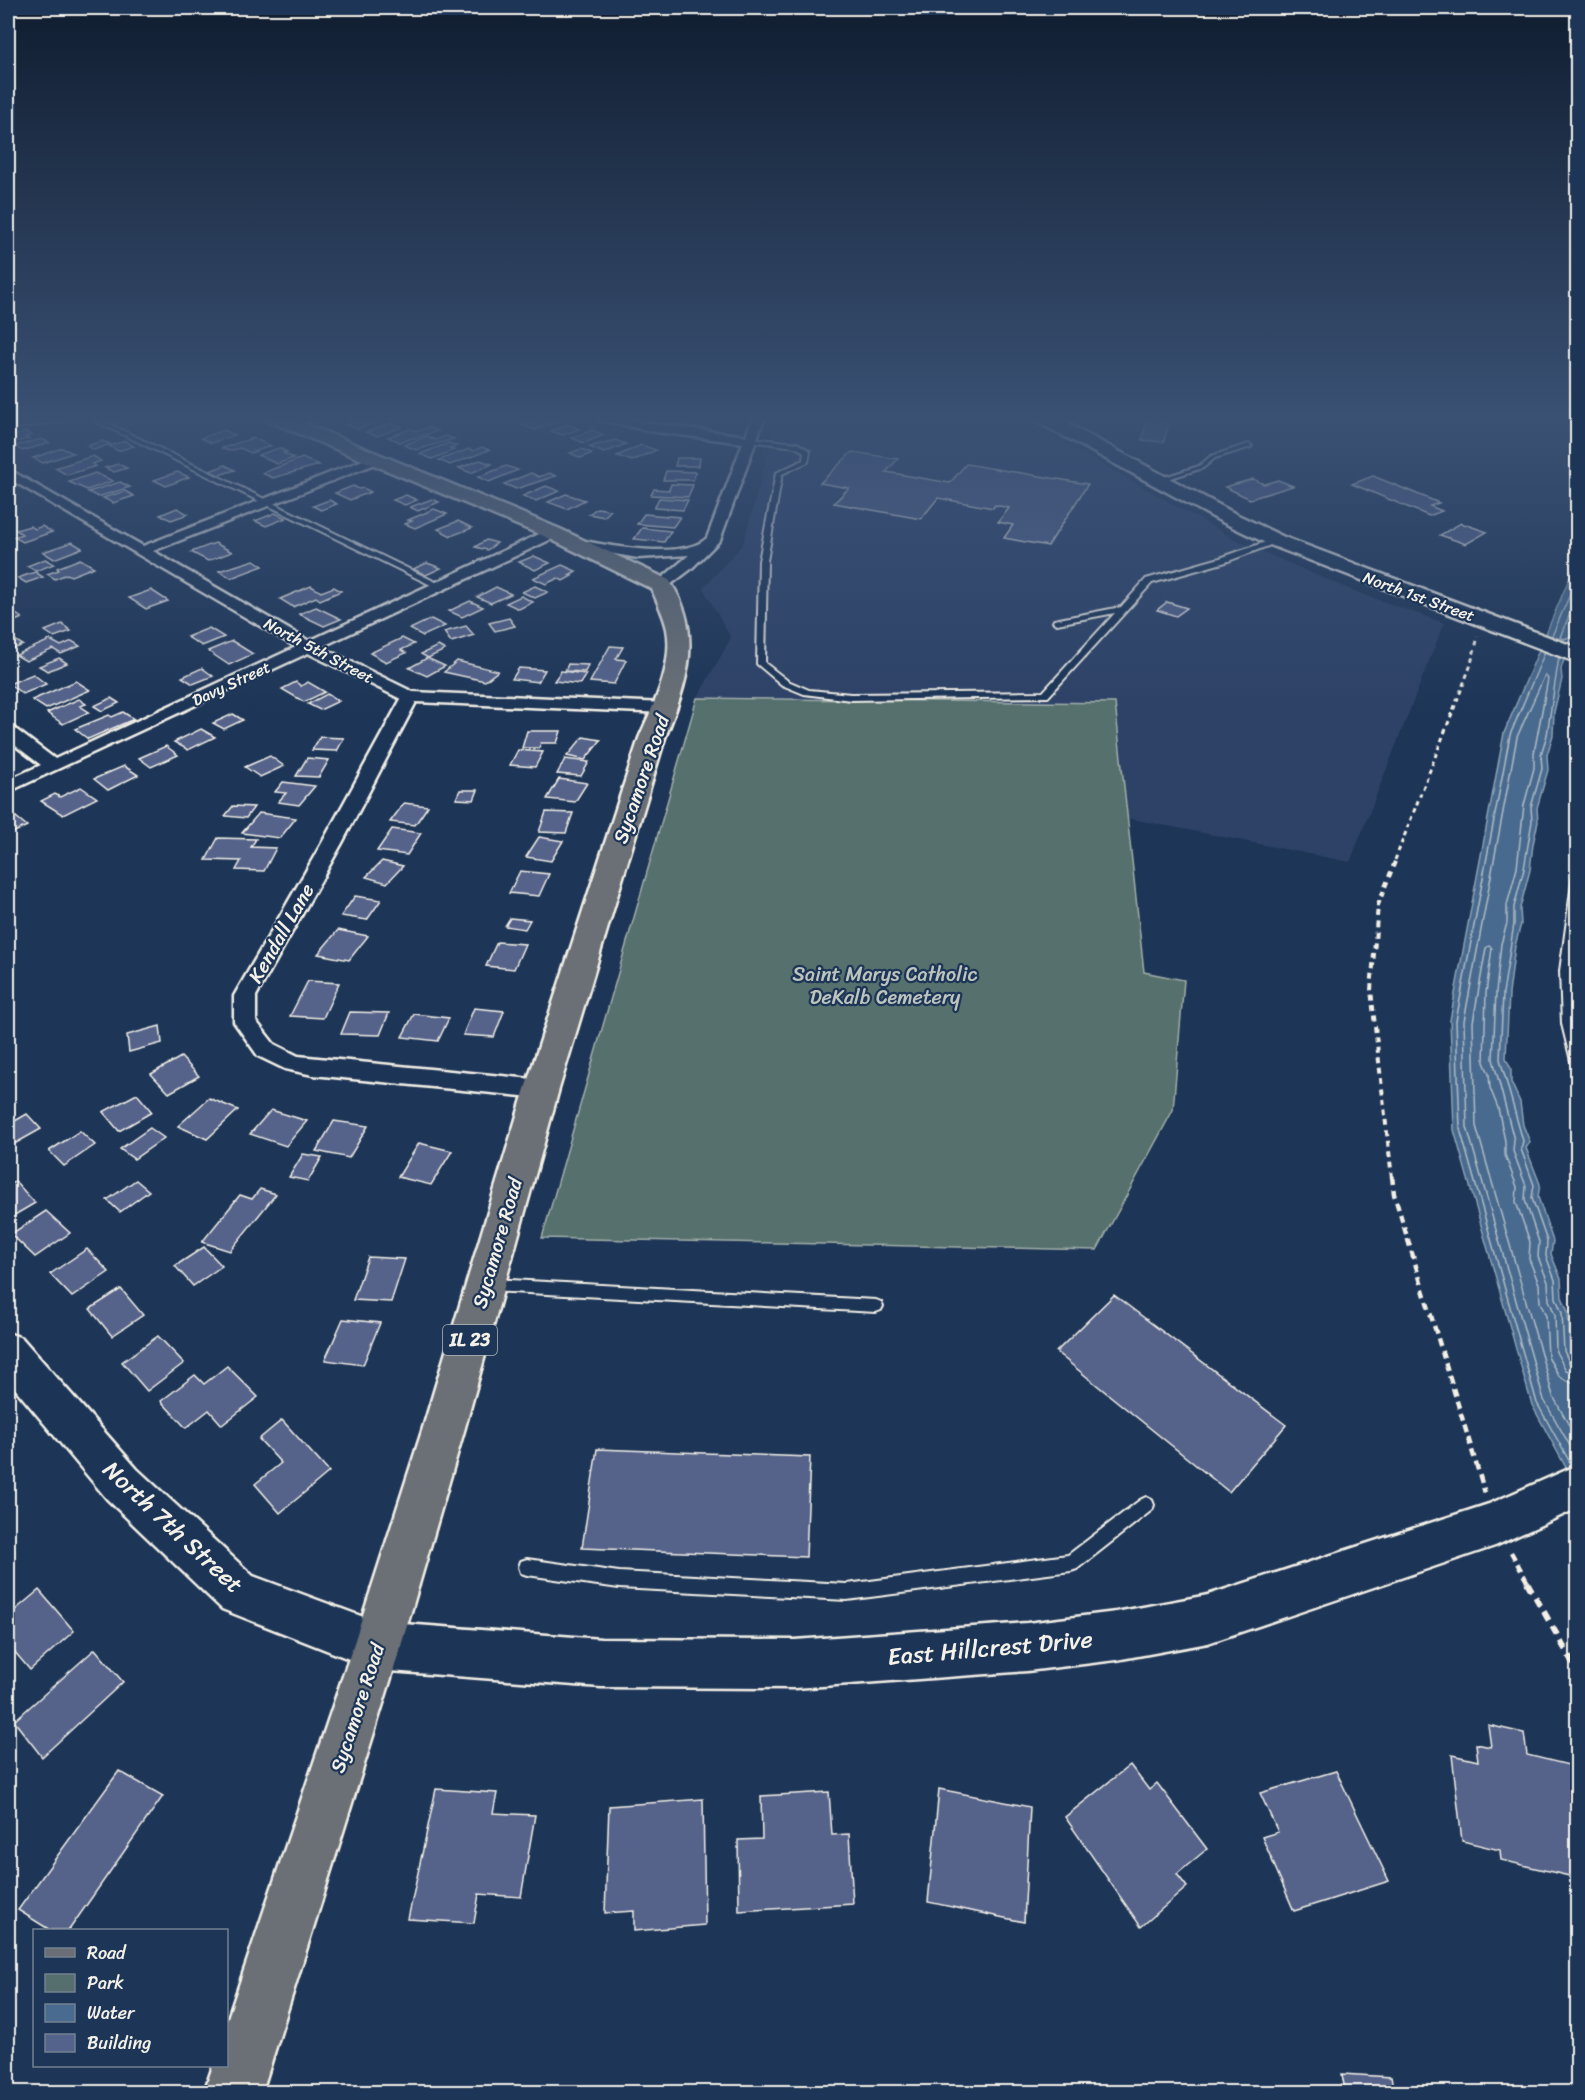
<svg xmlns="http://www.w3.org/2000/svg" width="1585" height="2100" viewBox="0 0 1585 2100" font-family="Sriracha,sans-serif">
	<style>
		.built { fill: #2e4367 }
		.green { fill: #546f6d; stroke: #a4b0aa; stroke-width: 1.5 }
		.water { fill: #486b8f; stroke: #8da1b3; stroke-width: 1.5 }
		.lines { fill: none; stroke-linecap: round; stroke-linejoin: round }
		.shore { stroke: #afbbc4; stroke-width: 1.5 }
		.building { fill: #54638b; stroke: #f4f1e8; stroke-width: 1.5 }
		.lane-casing { stroke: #f4f1e8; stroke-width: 4 }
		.street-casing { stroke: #f4f1e8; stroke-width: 5 }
		.secondary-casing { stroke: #f4f1e8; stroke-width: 5 }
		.primary-casing { stroke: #f4f1e8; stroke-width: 5 }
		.path-far3 { stroke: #f4f1e8; stroke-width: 3; stroke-dasharray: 4.5 4; stroke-linecap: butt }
		.path-far2 { stroke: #f4f1e8; stroke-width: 4; stroke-dasharray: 6 4.5; stroke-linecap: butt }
		.path-far1 { stroke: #f4f1e8; stroke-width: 4.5; stroke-dasharray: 8 5; stroke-linecap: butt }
		.path { stroke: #f4f1e8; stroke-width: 6; stroke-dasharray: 10 7; stroke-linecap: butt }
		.lane { fill: #1d3557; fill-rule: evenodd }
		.street { fill: #1d3557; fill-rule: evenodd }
		.secondary { fill: #1d3557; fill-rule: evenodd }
		.primary { fill: #6b6f75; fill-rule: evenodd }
		.labels { text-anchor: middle; stroke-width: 4.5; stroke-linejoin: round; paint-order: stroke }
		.far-street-label { font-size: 16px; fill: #f4f1e8; stroke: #1d3557 }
		.shield { fill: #1d3557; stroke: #b4b9bc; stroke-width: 1.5 }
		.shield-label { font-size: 18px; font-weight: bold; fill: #f4f1e8 }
		.street-label { font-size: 20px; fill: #f4f1e8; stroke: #1d3557 }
		.park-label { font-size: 20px; fill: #bcc4bd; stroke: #1d3557 }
		.near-street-label { font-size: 24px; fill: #f4f1e8; stroke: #1d3557 }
	</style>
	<rect width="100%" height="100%" fill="#1d3557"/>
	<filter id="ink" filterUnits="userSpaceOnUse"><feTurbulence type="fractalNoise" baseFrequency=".0167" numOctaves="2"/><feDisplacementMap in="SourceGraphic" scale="12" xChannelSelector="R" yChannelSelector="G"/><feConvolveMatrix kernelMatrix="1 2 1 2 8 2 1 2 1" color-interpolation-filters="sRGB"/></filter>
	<g filter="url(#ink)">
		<!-- built -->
		<polygon class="built" points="778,416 1016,416 1240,542 1351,590 1444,623 1350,862 1127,818 1114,703 697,698 731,638 703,588 743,544"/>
		<!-- green -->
		<polygon class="green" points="697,698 1115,703 1144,972 1184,980 1173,1110 1097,1250 542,1238"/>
		<!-- water -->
		<polygon class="water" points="1577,560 1577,645 1564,660 1561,669 1562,679 1554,712 1553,735 1547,755 1548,770 1537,808 1538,822 1533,844 1530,870 1520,908 1521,924 1515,946 1509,994 1506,1058 1511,1069 1511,1082 1520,1102 1523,1125 1530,1142 1526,1148 1540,1184 1538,1197 1553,1241 1551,1254 1561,1279 1562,1297 1568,1312 1570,1349 1577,1365 1577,1488 1532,1405 1454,1130 1450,1020 1504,733"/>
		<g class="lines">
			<!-- shore -->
			<g class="shore">
				<polyline points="1578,595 1560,637 1564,639 1578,634"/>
				<polyline points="1552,636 1578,576"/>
				<polyline points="1545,652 1510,735 1456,1021 1460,1129 1537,1403 1572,1466"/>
				<polyline points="1559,657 1547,735 1541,754 1542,769 1531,807 1532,821 1524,869 1514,907 1514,924 1503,993 1500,1059 1523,1141 1521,1149 1534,1185 1532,1198 1547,1241 1546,1256 1555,1280 1556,1298 1562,1313 1564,1351 1570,1364 1578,1366"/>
				<polyline points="1578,1374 1566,1370 1556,1352 1555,1315 1549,1300 1548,1282 1538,1257 1539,1242 1525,1200 1526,1186 1513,1151 1514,1140 1493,1059 1496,992 1501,944 1507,923 1507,905 1517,868 1524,805 1534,768 1534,753 1548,679 1545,675 1517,737 1464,1021 1467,1127 1544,1400 1578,1460"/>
				<polyline points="1578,1383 1567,1381 1559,1376 1548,1357 1546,1316 1540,1302 1539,1284 1529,1259 1530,1242 1516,1202 1517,1187 1505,1155 1505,1141 1498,1108 1490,1088 1489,1074 1484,1062 1486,993 1492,948 1489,946 1486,948 1473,1022 1476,1126 1553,1396 1578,1442"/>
			</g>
		</g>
		<!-- building -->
		<g class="building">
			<polygon points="100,416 117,416 125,420 109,425 95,417"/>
			<polygon points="547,416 561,420 535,430 522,425"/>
			<polygon points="1148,416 1170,416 1164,442 1142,440"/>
			<polygon points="368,417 379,422 357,429 346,425"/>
			<polygon points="391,423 402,427 377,436 366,432"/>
			<polygon points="567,424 579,429 563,435 551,431"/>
			<polygon points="428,427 438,431 400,442 388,437 410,429 418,431"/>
			<polygon points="224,430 235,435 211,443 201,438"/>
			<polygon points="592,430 604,435 584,443 572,438"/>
			<polygon points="26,432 32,435 25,437 29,439 8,443 8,438"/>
			<polygon points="427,436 435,440 446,436 454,439 416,450 404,445"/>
			<polygon points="253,438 271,446 251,453 240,448 229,451 222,448"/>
			<polygon points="42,439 49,443 22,451 15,446"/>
			<polygon points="615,440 626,444 604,453 589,447"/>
			<polygon points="102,441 110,444 94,450 87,446"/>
			<polygon points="125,441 134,446 118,451 109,446"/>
			<polygon points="449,443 457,446 450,448 454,450 432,459 420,454"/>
			<polygon points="641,445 656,450 632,461 617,456"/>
			<polygon points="482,447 489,450 450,465 439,460 469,449 473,451"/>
			<polygon points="62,448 73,453 43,463 33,458"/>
			<polygon points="279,448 287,452 283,453 294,458 277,464 258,455"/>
			<polygon points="581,449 592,453 581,458 570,453"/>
			<polygon points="852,452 898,459 886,472 950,483 966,464 1088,484 1048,546 1004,538 1013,525 998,522 1009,508 995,505 993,508 938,498 921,519 834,503 849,488 820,483"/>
			<polygon points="93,456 101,461 92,464 96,466 67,475 55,468"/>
			<polygon points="302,458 319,465 273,478 262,473"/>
			<polygon points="677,458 700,458 699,466 675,466"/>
			<polygon points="480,460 492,464 471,473 459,468"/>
			<polygon points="118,464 127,468 114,472 105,468"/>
			<polygon points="225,465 235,470 219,475 210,471"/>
			<polygon points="506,466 518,470 489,482 478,477"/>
			<polygon points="666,471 696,472 693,480 663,480"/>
			<polygon points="177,472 189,477 166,486 154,480"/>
			<polygon points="95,473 113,481 87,490 69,482"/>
			<polygon points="531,473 539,477 549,473 556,476 516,489 504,484"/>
			<polygon points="1373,476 1439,503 1430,506 1442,511 1429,516 1352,484"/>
			<polygon points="1253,479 1264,484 1278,480 1293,486 1250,499 1225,487"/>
			<polygon points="120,482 130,487 98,497 88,492"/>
			<polygon points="671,484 693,485 688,497 651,495 654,489 669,490"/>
			<polygon points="353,486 359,489 363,488 371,492 350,500 335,493"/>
			<polygon points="546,486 559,491 536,501 523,496"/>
			<polygon points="125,491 134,496 113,503 103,498"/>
			<polygon points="566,494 585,500 567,509 548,502"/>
			<polygon points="406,495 417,500 405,505 393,500"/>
			<polygon points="659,498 688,500 683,510 654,508"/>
			<polygon points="432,499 439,502 418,511 410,507"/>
			<polygon points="329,500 337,504 321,510 313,506"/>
			<polygon points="177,508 188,514 171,520 160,515"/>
			<polygon points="597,508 611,510 604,517 589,514"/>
			<polygon points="434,509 447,514 415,528 405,524 412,521 408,520"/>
			<polygon points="275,513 286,518 266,526 255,521"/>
			<polygon points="644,514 680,517 673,527 637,524"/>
			<polygon points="458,521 472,528 451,536 438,529"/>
			<polygon points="1461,523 1487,532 1466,544 1440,535"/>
			<polygon points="30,526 35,529 42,526 52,532 23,542 14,537 22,534 16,530"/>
			<polygon points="642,528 671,531 664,542 634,539"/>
			<polygon points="486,540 497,543 487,550 475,547"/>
			<polygon points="72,542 82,548 54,559 43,552"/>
			<polygon points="215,543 232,552 208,561 191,552"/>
			<polygon points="534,556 550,563 535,570 519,562"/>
			<polygon points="45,559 54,564 36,571 27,566"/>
			<polygon points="80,559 94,567 71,576 67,574 55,579 47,574 59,570 57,568"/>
			<polygon points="254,560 263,566 231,578 219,571"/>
			<polygon points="427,563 441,568 426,575 413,569"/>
			<polygon points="562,565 576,571 569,575 572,576 563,581 558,578 546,584 533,578"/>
			<polygon points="35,572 43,577 26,583 18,578"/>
			<polygon points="311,586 321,592 334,587 341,591 320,600 316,597 293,607 280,599"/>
			<polygon points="535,586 548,592 535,598 522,592"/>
			<polygon points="496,587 511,594 491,603 477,597"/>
			<polygon points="151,590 168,601 146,609 129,598"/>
			<polygon points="521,596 533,602 519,609 506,603"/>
			<polygon points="470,601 483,607 462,617 449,611"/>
			<polygon points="1167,602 1187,608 1176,616 1157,610"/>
			<polygon points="316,607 341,619 324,626 299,614"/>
			<polygon points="13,612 22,618 8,624 8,614"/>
			<polygon points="509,618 515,626 495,631 489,623"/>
			<polygon points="431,619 445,626 423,636 410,629"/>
			<polygon points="62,624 71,631 54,637 45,631"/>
			<polygon points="466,626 474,635 451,642 444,632"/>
			<polygon points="209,628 224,637 202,646 187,637"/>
			<polygon points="402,638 414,644 401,650 406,653 386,662 370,653"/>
			<polygon points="13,639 23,645 8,651 8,641"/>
			<polygon points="50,640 61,646 72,641 80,646 61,654 53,649 26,661 16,655"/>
			<polygon points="232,641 253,654 229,665 208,651"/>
			<polygon points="438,646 445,650 428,658 421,654"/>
			<polygon points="610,646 623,647 616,659 626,660 614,684 590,682"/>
			<polygon points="59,658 67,663 48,671 39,666"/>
			<polygon points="427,658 445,666 427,676 409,668"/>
			<polygon points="457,661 498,671 485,681 444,672"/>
			<polygon points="568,664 588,665 585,672 565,671"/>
			<polygon points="202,668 213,676 193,684 182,677"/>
			<polygon points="519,668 545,670 538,682 512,679"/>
			<polygon points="561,671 586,674 580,684 554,681"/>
			<polygon points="33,674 46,684 23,694 9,684"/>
			<polygon points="76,681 90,690 46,709 32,700"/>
			<polygon points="296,682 301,686 308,682 325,692 304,702 282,689"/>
			<polygon points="327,694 339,701 320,710 308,704"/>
			<polygon points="111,698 119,703 102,711 94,706"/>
			<polygon points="79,699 86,704 80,706 89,712 63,724 47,713"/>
			<polygon points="123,712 134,719 88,739 75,729 109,715 112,717"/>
			<polygon points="233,714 243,720 224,729 213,723"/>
			<polygon points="201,729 215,737 188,750 174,742"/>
			<polygon points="527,731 561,731 557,743 541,743 539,748 522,748"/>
			<polygon points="320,737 344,738 337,751 312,750"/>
			<polygon points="583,737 601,740 585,760 567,756"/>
			<polygon points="166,746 178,755 151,767 139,758"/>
			<polygon points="518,750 543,752 535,767 510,765"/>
			<polygon points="270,756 284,766 260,777 245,767"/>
			<polygon points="307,758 329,760 319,777 296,776"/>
			<polygon points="565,759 589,762 581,776 557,774"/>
			<polygon points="124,766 138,775 108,790 94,779"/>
			<polygon points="559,779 587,783 575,802 547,799"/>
			<polygon points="283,782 315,786 299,805 278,802 286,793 275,792"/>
			<polygon points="81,787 97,798 63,815 41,801 55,794 60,797"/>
			<polygon points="460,790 478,790 474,800 456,799"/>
			<polygon points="404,803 428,806 415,825 390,822"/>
			<polygon points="233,806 254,807 246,818 225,816"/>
			<polygon points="546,812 573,813 566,833 539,832"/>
			<polygon points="259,813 296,818 280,838 242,833"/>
			<polygon points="16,817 27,826 8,835 8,821"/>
			<polygon points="392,829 421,833 407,855 377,851"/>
			<polygon points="539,837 563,841 551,861 526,857"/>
			<polygon points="218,838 256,839 251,847 276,848 264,871 236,870 241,861 206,860"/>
			<polygon points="382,861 403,866 387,883 366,877"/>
			<polygon points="520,871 549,874 539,896 509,893"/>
			<polygon points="355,896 381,900 367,920 341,916"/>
			<polygon points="510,918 530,920 525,929 505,926"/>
			<polygon points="338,930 368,936 349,960 318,954"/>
			<polygon points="497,942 525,944 514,969 486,966"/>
			<polygon points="308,981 339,983 323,1018 290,1016"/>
			<polygon points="474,1008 504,1011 494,1037 463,1035"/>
			<polygon points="350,1012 389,1013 380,1035 341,1034"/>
			<polygon points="414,1014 449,1018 438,1041 402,1037"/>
			<polygon points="160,1026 162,1043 129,1052 127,1035"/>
			<polygon points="181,1057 199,1076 169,1093 151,1074"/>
			<polygon points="137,1094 152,1112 119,1131 103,1112"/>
			<polygon points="209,1098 238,1110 207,1139 178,1126"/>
			<polygon points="271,1110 307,1121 286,1146 250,1134"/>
			<polygon points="27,1114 41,1129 9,1147 8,1125"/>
			<polygon points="334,1121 368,1126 349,1158 316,1151"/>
			<polygon points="150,1128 164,1138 134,1159 120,1149"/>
			<polygon points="80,1131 95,1145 64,1166 49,1151"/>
			<polygon points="419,1143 452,1151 431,1185 398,1177"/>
			<polygon points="303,1154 322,1157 308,1181 289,1177"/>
			<polygon points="136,1180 149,1191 120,1212 107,1200"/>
			<polygon points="15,1181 35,1203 8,1219 8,1186"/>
			<polygon points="260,1189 276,1194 230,1251 202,1242 240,1195 252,1199"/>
			<polygon points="46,1211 70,1233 35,1257 11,1234"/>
			<polygon points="204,1247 222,1266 193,1286 175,1266"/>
			<polygon points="87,1249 109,1272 72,1297 50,1274"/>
			<polygon points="368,1257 405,1259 391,1302 353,1300"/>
			<polygon points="121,1289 143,1315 112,1336 90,1309"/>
			<polygon points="1114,1295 1286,1425 1229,1492 1056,1352"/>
			<polygon points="343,1319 380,1323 363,1365 325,1360"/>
			<polygon points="158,1336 184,1363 147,1391 122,1362"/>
			<polygon points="227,1366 258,1397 222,1425 209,1410 186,1428 161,1401 195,1375 204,1384"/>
			<polygon points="282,1420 329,1472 280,1513 255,1484 281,1463 259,1439"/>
			<polygon points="597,1449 810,1457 806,1557 582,1548"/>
			<polygon points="39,1590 74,1631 30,1670 8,1644 8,1616"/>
			<polygon points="95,1649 123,1682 42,1757 14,1721"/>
			<polygon points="1488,1725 1524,1733 1527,1755 1573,1766 1578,1793 1578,1878 1501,1860 1500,1850 1462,1841 1452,1755 1478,1761 1476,1744 1491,1747"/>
			<polygon points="1130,1765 1149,1790 1157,1783 1207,1849 1177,1874 1187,1887 1141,1927 1065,1817"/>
			<polygon points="119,1771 163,1796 69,1930 50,1930 18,1910"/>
			<polygon points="1336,1771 1389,1881 1294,1911 1262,1837 1278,1832 1260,1793"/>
			<polygon points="436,1789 497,1793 493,1813 535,1815 521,1897 479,1894 474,1923 408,1919"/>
			<polygon points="939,1789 1030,1807 1024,1922 928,1902"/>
			<polygon points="829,1792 832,1835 849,1834 853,1904 739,1911 738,1840 762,1839 761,1796"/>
			<polygon points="703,1799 705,1925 634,1931 634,1911 605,1913 609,1806"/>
			<polygon points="1342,2074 1391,2077 1394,2092 1280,2092 1279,2086 1345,2090"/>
		</g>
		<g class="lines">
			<defs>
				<g id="lane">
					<polygon points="71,416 84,416 8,430 8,426"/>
					<polygon points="85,416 93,416 444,586 437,588"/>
					<polygon points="1081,416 1090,416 1056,427 1053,425"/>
					<polygon points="751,438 797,443 810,451 808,462 782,474 767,561 765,663 788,681 809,690 851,694 1043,692 1115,613 1057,624 1053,622 1054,620 1121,607 1146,579 1220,558 1274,539 1281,541 1226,562 1152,583 1048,697 851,700 804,694 782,685 757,664 759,561 776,473 803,460 804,452 795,447 749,441 749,439"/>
					<polygon points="1249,444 1252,446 1251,447 1215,458 1203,468 1158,482 1155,480 1199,466 1211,456"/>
					<polygon points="1578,873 1578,923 1572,971 1574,1024 1578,1039 1578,1069 1572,1065 1562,1024 1560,971 1573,876"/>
					<polygon points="490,1279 876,1300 881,1302 883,1306 881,1310 876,1312 490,1291 485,1289 483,1285 485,1281"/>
					<polygon points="1146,1497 1152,1500 1154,1505 1152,1510 1077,1569 1071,1571 847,1600 619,1588 527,1575 521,1573 519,1567 521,1561 527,1559 619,1572 847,1584 1068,1555 1140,1500"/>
				</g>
				<g id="street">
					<polygon points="301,416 319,416 317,419 288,427 282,423"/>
					<path d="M596,416H616L649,423L746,436L753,416H765L720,540L691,569L666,588H656L654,585L689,555L638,558L574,547L567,543L574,539C604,545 683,561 707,538L743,443L649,431L598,419Z"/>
					<polygon points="376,455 382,459 380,462 153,551 309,641 548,530 558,530 560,533 558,536 321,647 413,692 665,703 673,708 665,713 416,702 342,843 256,996 256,1021 274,1044 298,1056 542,1080 550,1083 554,1089 550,1095 542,1098 313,1075 285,1069 258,1056 234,1022 234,996 322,843 401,699 308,653 8,792 8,780 41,765 8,740 8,727 14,728 55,759 296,647 8,478 8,469 143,546"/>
				</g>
				<g id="secondary">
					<polygon points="1031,416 1053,416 1236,514 1284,537 1578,648 1578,663 1270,545 1222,522 1034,420"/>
					<polygon points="8,1333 22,1338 137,1469 253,1576 377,1622 601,1639 795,1640 1027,1623 1116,1612 1208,1595 1489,1504 1578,1465 1578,1508 1495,1546 1208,1643 1116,1660 1027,1671 795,1688 601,1687 377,1670 222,1609 107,1499 8,1380"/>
				</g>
				<path id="primary" d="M263,416H287L560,529L669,580C705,633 687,684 665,738L559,1089L464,1431L401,1646L262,2092H204L213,2066H226V2024L353,1646L422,1431L525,1089L639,738C653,706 674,665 667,629C664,615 657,602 652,589L546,537L266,420Z"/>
			</defs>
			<!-- lane casing -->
			<use href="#lane" class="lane-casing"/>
			<!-- street casing -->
			<use href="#street" class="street-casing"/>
			<!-- secondary casing -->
			<use href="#secondary" class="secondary-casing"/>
			<!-- primary casing -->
			<use href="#primary" class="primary-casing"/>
			<!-- path-far3 -->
			<polyline class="path-far3" points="1395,860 1470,667 1478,637"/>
			<!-- path-far2 -->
			<polyline class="path-far2" points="1392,1178 1371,990 1378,905 1396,859"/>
			<!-- path-far1 -->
			<g class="path-far1">
				<polyline points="1392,1176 1394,1194 1485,1493"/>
				<polyline points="1511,1552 1528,1583"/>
			</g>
			<!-- path -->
			<polyline class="path" points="1527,1582 1578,1672"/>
			<!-- lane -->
			<use href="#lane" class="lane"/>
			<!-- street -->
			<use href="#street" class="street"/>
			<!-- secondary -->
			<use href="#secondary" class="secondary"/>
			<!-- primary -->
			<use href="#primary" class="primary"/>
		</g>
	</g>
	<!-- sky -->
	<linearGradient id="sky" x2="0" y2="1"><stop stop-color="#101d30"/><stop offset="0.59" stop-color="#3a5174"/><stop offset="1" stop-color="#3a5174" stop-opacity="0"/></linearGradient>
	<rect width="1585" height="710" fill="url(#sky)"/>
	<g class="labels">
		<!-- far-street labels -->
		<g class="far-street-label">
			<text transform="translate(1419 596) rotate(20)" y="6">North 1st Street</text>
			<text transform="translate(319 650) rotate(28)" y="6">North 5th Street</text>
			<text transform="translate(231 683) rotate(-25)" y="6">Davy Street</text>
		</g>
		<!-- shield labels -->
		<rect class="shield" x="443" y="1325" width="54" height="30" rx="4.5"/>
		<g class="shield-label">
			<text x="470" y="1346">IL 23</text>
		</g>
		<!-- street labels -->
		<g class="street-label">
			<text transform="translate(641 779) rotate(-71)" y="7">Sycamore Road</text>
			<text transform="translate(281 933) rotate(-60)" y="7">Kendall Lane</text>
			<text transform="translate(497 1243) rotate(-74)" y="7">Sycamore Road</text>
			<text transform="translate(357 1708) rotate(-72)" y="7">Sycamore Road</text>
		</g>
		<!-- park labels -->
		<g class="park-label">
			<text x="885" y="981">Saint Marys Catholic<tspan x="885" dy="23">DeKalb Cemetery</tspan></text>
		</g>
		<!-- near-street labels -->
		<g class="near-street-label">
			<text transform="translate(173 1527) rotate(43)" y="8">North 7th Street</text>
			<text transform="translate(990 1648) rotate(-5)" y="8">East Hillcrest Drive</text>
		</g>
	</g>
	<!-- margin -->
	<rect width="1585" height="2100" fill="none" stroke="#1d3557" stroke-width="30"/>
	<rect x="15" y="15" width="1555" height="2070" fill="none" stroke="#f4f1e8" stroke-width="2" filter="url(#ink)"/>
	<!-- legend -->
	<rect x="33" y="1929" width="195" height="138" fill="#1d3557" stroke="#738091" stroke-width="1.5"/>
	<rect x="45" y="1948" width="30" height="9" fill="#6b6f75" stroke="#738091" stroke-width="1.5"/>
	<text x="87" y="1959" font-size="18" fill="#f4f1e8">Road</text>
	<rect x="45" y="1974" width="30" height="18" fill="#546f6d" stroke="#738091" stroke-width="1.5"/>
	<text x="87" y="1989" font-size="18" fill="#f4f1e8">Park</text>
	<rect x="45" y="2004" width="30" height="18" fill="#486b8f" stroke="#738091" stroke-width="1.5"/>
	<text x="87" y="2019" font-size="18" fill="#f4f1e8">Water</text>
	<rect x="45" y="2034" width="30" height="18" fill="#54638b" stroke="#738091" stroke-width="1.5"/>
	<text x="87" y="2049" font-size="18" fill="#f4f1e8">Building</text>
</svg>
